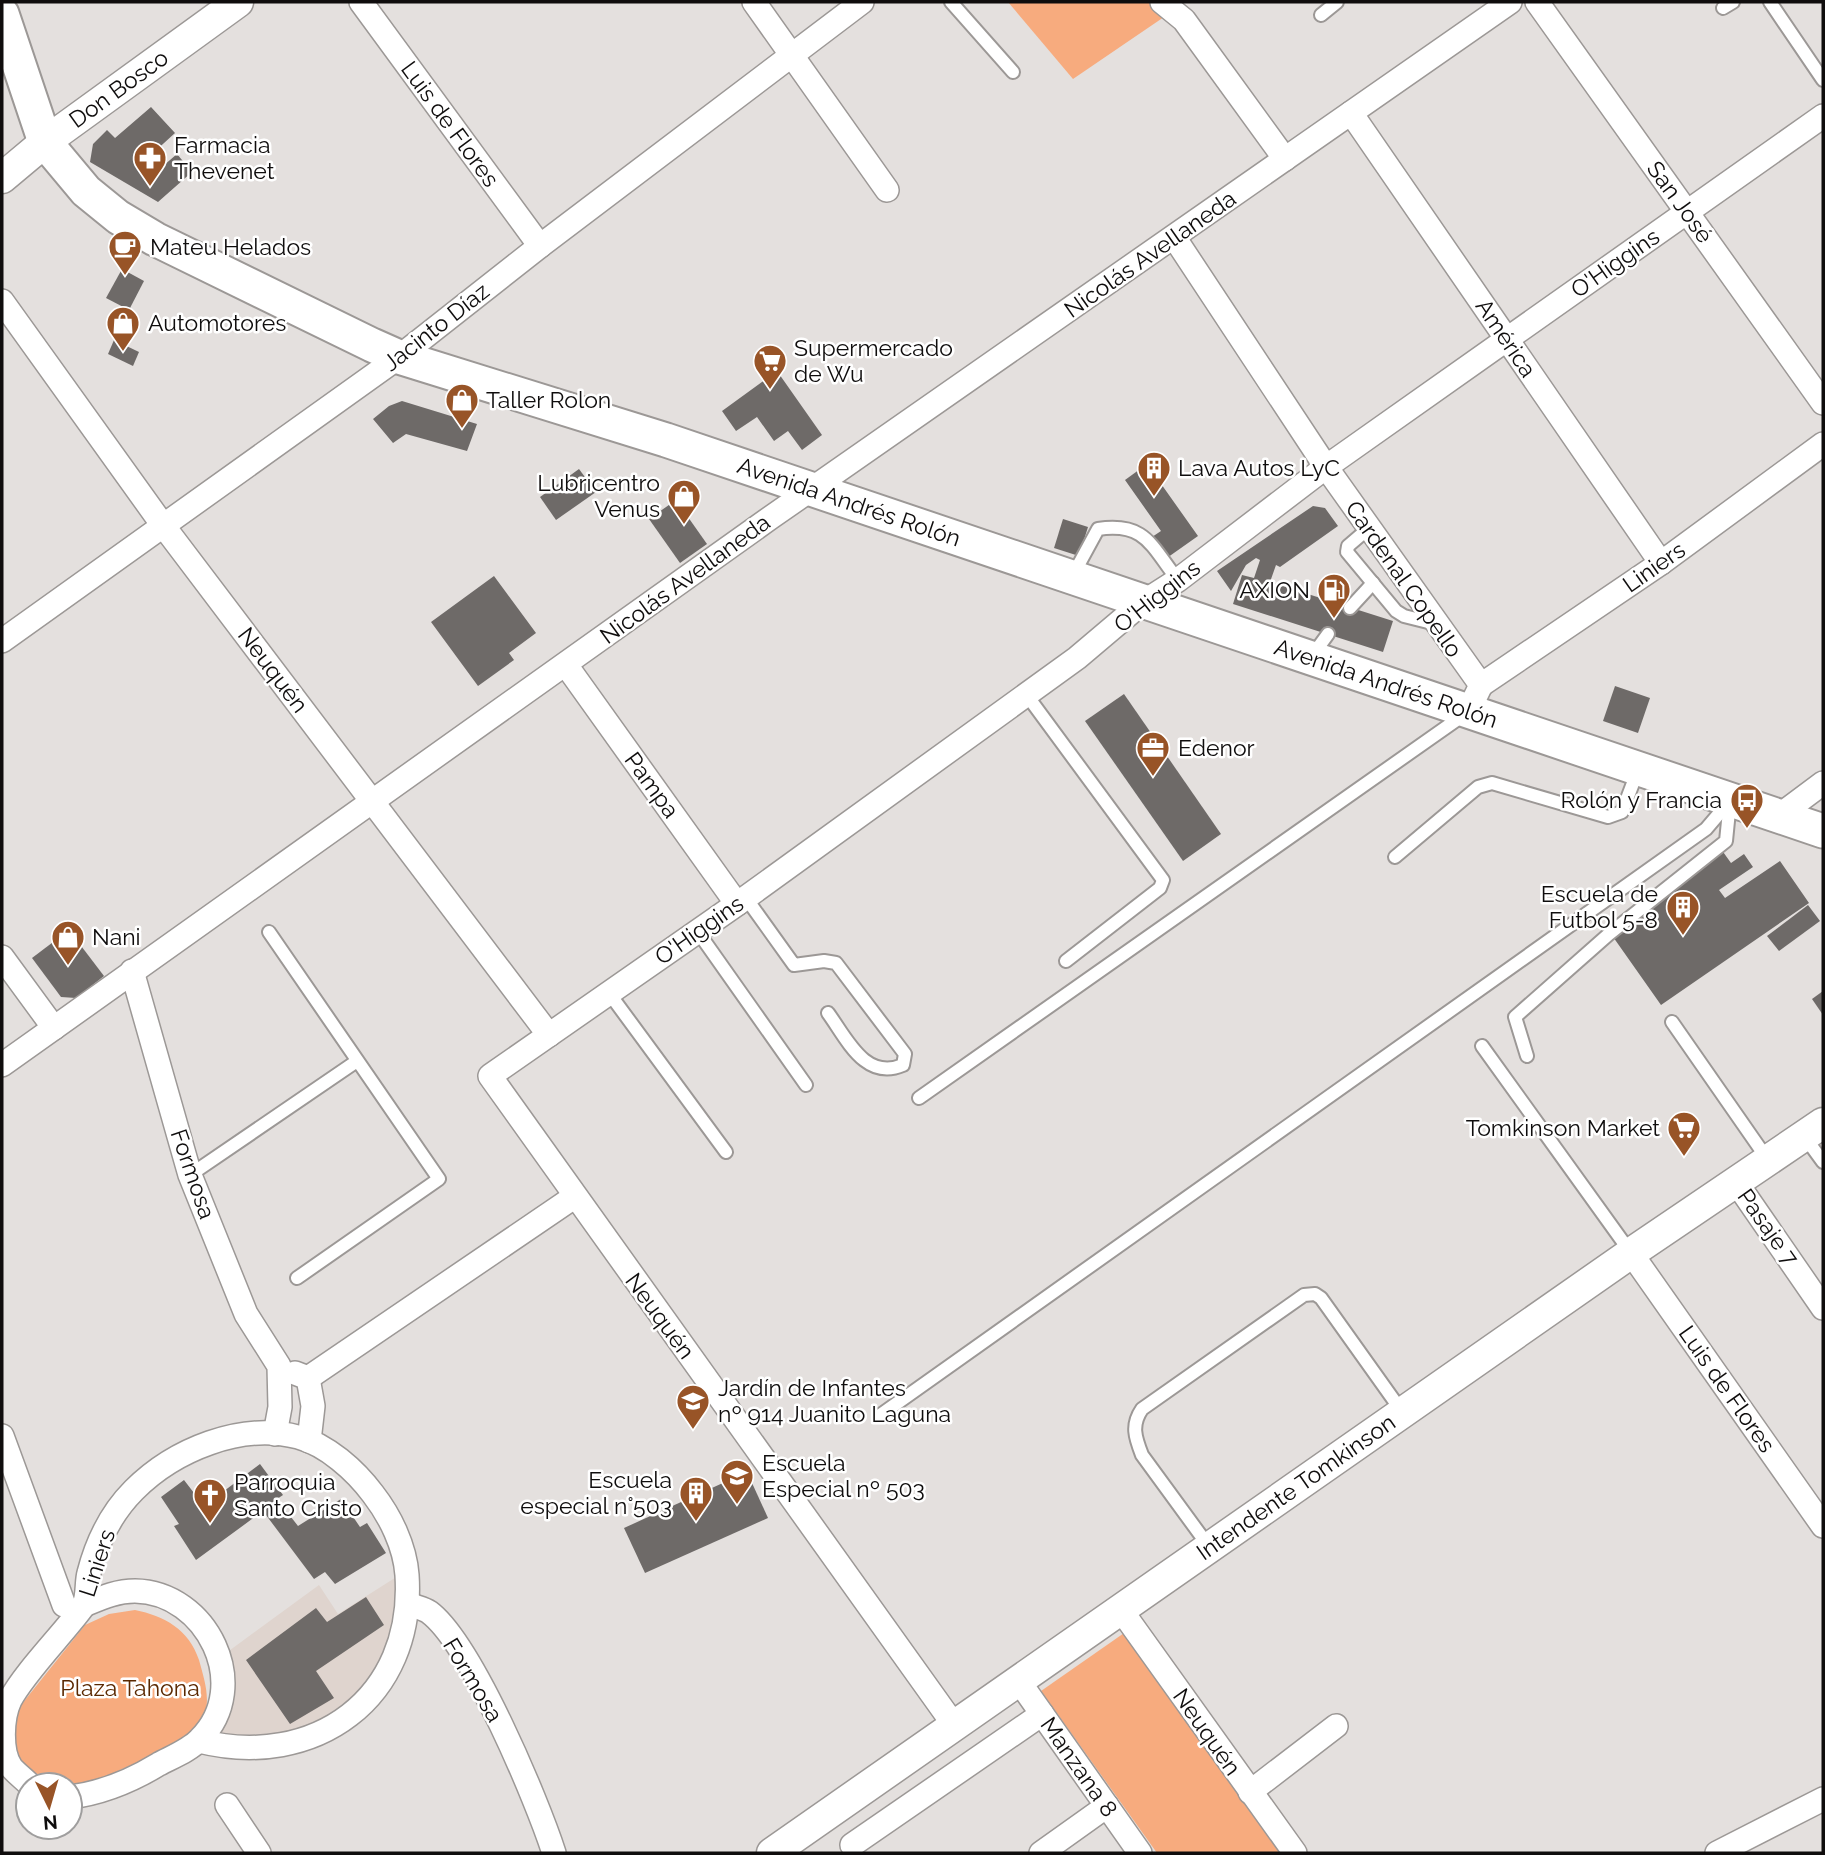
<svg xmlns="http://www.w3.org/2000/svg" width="1825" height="1855" viewBox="0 0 1825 1855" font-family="Raleway,sans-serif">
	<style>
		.built { fill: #dfd4ce }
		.green { fill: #f7ab7e }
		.building { fill: #6e6a68 }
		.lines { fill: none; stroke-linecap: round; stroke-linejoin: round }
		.service-casing { stroke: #9c9896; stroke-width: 16 }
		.minor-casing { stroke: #9c9896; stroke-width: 26 }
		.tertiary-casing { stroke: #9c9896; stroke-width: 33 }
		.secondary-casing { stroke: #9c9896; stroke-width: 37 }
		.service { stroke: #fff; stroke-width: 12 }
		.minor { stroke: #fff; stroke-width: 23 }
		.tertiary { stroke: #fff; stroke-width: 30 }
		.secondary { stroke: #fff; stroke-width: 33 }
		.labels { text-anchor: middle; stroke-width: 5; stroke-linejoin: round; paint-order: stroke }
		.street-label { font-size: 23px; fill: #0f0d0d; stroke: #fff }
		.poi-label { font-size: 23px; fill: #0f0d0d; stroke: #fff; text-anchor: start }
		.park-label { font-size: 23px; fill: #5a2801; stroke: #fff }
	</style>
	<rect width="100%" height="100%" fill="#e4e0de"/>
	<!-- built -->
	<polygon class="built" points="409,1569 381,1678 304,1742 204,1741 222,1656 319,1585 338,1614"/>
	<!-- green -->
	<g class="green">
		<polygon points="1008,2 1147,2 1159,8 1164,17 1073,79"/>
		<path d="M135,1610C164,1616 189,1629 199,1660C204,1678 211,1699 204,1717C193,1744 159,1755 135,1764C121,1768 109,1777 95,1781C68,1790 24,1778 14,1747C12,1737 14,1724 13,1715L85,1625L109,1614Z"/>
		<polygon points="1127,1631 1285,1853 1157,1853 1041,1691"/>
	</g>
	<!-- building -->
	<g class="building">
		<polygon points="151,107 175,133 152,154 163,166 177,154 192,172 158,202 90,162 93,144 107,130 115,138"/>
		<polygon points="122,269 144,281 129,310 106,298"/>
		<polygon points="114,340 139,352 133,366 108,354"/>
		<polygon points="777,371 822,435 802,450 788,431 774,441 757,417 736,431 722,411"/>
		<polygon points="402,401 477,424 467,451 406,434 393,443 373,419 389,406"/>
		<polygon points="1147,464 1198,536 1164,560 1149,539 1161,531 1125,480"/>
		<polygon points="579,469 596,492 556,520 540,497"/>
		<polygon points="676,500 707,544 680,563 649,519"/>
		<polygon points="1313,506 1325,508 1338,526 1280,567 1276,565 1270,582 1393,621 1383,652 1233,604 1242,575 1254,578 1260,560 1256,558 1246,565 1231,591 1217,571"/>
		<polygon points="1063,519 1088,527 1079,556 1054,548"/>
		<polygon points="494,576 536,633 509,653 514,660 478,686 431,622"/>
		<polygon points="1615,686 1650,698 1638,733 1603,721"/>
		<polygon points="1124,694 1221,834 1183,861 1085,721"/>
		<polygon points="1721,849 1731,863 1744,854 1753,867 1719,890 1725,898 1780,861 1809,903 1661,1005 1611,934 1704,868 1700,863"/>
		<polygon points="1808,905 1820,921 1779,951 1767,936"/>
		<polygon points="69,930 104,976 76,998 61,997 32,958"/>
		<polygon points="1823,991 1823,1015 1812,999"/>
		<polygon points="260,1464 283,1495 277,1499 298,1526 341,1499 360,1527 367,1523 386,1553 335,1584 325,1572 314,1579 263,1511 196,1560 174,1526 179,1524 161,1497 184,1480 204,1506"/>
		<polygon points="747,1472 768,1518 645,1573 624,1528"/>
		<polygon points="366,1597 384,1625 316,1671 334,1698 290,1724 246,1660 316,1608 327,1622"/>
	</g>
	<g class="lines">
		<defs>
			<g id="service">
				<polyline points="951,2 1013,72"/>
				<polyline points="1770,2 1823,80"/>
				<polyline points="1723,8 1733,2"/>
				<polyline points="1321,15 1337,2"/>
				<polyline points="1369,528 1348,546 1347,552 1396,611 1404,616 1436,624"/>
				<path d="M1073,575L1098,529C1146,522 1151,546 1178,580"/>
				<polyline points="1350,608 1373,583"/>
				<polyline points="1312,656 1328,634"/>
				<polyline points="1026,694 1163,880 1160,888 1066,961"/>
				<polyline points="1395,857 1478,787 1492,783 1608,817 1622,812 1638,770"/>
				<path d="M746,898L794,965L824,961L836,963L905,1054L903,1065C865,1081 847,1039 828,1013"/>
				<polyline points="269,932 439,1179 297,1278"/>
				<polyline points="698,932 806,1085"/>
				<polyline points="609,993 726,1152"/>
				<polyline points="1672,1022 1768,1160"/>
				<polyline points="1482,1046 1631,1253"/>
				<polyline points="1527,1056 1515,1017 1609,934 1726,841 1730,801"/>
				<polyline points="919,1098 1465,714"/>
				<polyline points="1804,1136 1823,1162"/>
				<polyline points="190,1175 357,1061"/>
				<polyline points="879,1416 1706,829 1729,802"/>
				<path d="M1210,1548L1142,1455C1135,1437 1131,1425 1142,1409L1304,1295L1315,1294L1321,1298L1403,1413"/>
			</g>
			<g id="minor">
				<polyline points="361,2 540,246"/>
				<polyline points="754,2 887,190"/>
				<polyline points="1162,2 1184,20 1285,159"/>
				<polyline points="1537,2 1823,403"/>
				<polyline points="1351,113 1661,563"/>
				<polyline points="1174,237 1326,467 1481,685 1468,712"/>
				<polyline points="2,301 162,524 549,1035"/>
				<polyline points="2,641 399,357 540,246 862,2"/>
				<polyline points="566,665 737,904"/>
				<polyline points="1481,685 1661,563 1823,444"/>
				<polyline points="1780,815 1823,783"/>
				<polyline points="2,957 54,1028"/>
				<polyline points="132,971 190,1175 246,1314 279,1366 280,1407 275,1434"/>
				<polyline points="2,1065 770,518 1510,2"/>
				<polyline points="1736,1182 1823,1308"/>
				<polyline points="1631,1253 1823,1526"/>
				<polyline points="295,1373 308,1378 313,1406 309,1441"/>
				<polyline points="308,1378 574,1197"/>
				<polyline points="2,1436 64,1605"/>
				<path d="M409,1604C415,1607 423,1608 429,1612C471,1643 537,1800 554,1853"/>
				<polyline points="1121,1610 1295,1853"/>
				<polyline points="1018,1680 1140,1853"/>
				<polyline points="954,1725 490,1076 737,904 1077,658 1142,603 1178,580 1326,467 1823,116"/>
				<path d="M30,1785C24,1779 16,1773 11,1767C0,1751 2,1717 10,1700C25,1672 62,1635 82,1608C89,1599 86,1583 89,1573C97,1542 112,1512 134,1490C174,1450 241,1422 298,1437C327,1445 355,1470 373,1494C390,1516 405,1546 407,1575C415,1698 315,1770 199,1741"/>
				<polyline points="1250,1792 1336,1726"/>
				<path d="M70,1797C103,1793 131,1781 159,1764C172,1757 190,1750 200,1739C253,1686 207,1592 135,1591C116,1591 101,1598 84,1605"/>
				<polyline points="227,1805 259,1853"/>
				<polyline points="852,1845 1042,1714"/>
				<polyline points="1041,1853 1107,1806"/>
				<polyline points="1717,1853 1823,1799"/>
			</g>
			<g id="tertiary">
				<path id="s1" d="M2,178L45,142L238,2"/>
				<path id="s2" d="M772,1853L1631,1253L1823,1123"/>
			</g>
			<g id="secondary">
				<path id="s3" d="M2,14L45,142L86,191L118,217L155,239L372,345L399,357L666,440L1823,831"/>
			</g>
		</defs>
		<!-- service casing -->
		<use href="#service" class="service-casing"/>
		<!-- minor casing -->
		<use href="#minor" class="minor-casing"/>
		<!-- tertiary casing -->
		<use href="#tertiary" class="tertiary-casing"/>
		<!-- secondary casing -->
		<use href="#secondary" class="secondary-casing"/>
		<!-- service -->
		<use href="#service" class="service"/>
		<!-- minor -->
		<use href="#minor" class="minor"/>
		<!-- tertiary -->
		<use href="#tertiary" class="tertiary"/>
		<!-- secondary -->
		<use href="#secondary" class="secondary"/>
	</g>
	<!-- icons -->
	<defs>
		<symbol id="pharmacy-pin" viewBox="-11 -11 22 30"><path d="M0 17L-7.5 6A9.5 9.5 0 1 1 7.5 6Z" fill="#985427" stroke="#fff"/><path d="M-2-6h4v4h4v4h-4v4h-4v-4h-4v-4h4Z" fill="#fff"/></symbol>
		<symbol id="cafe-pin" viewBox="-11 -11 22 30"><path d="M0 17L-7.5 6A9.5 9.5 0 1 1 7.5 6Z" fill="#985427" stroke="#fff"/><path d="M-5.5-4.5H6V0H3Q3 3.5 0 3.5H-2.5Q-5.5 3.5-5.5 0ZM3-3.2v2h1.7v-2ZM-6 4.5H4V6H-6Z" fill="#fff"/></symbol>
		<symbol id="shop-pin" viewBox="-11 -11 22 30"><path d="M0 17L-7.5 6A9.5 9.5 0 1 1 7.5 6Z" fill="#985427" stroke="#fff"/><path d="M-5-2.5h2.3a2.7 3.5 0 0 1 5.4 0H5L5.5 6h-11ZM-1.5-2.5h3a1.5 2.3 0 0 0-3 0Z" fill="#fff"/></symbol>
		<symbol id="supermarket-pin" viewBox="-11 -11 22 30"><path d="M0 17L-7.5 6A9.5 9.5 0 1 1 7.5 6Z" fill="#985427" stroke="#fff"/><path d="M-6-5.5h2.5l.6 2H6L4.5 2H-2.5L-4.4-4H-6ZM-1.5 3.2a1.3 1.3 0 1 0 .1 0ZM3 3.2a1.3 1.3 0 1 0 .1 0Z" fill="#fff"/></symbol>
		<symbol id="building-pin" viewBox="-11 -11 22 30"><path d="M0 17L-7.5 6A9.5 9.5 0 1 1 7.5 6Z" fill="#985427" stroke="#fff"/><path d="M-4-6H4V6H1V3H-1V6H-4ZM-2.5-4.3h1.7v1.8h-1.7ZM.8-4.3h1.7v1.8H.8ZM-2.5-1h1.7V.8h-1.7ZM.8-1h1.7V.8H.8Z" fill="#fff"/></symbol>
		<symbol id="fuel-pin" viewBox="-11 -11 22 30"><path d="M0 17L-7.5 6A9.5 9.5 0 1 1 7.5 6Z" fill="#985427" stroke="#fff"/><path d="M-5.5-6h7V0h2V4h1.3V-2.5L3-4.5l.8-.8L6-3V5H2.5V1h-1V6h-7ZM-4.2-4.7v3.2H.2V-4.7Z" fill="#fff"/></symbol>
		<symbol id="office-pin" viewBox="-11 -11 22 30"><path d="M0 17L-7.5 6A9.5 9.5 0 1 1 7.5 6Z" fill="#985427" stroke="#fff"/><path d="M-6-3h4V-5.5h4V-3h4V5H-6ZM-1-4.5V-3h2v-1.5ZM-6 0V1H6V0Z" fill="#fff"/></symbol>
		<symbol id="bus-pin" viewBox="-11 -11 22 30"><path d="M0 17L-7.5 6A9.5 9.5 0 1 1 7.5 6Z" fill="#985427" stroke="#fff"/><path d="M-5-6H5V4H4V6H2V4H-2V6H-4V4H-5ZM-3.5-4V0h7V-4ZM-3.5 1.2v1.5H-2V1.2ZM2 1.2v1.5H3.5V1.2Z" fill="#fff"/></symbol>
		<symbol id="school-pin" viewBox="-11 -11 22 30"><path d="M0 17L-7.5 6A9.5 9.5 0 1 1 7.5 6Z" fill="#985427" stroke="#fff"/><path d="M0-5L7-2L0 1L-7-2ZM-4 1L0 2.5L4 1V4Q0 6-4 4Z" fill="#fff"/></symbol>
		<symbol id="church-pin" viewBox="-11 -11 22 30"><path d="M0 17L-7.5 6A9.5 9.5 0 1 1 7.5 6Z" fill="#985427" stroke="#fff"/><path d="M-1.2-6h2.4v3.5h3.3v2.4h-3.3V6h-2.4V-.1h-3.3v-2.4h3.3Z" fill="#fff"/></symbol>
	</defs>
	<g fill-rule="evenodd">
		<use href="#pharmacy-pin" x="131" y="139" width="38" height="52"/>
		<use href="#cafe-pin" x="106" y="228" width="38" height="52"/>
		<use href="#shop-pin" x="104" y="304" width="38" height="52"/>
		<use href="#supermarket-pin" x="751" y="342" width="38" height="52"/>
		<use href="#shop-pin" x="443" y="381" width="38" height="52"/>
		<use href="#building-pin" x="1135" y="449" width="38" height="52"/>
		<use href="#shop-pin" x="665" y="477" width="38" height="52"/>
		<use href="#fuel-pin" x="1315" y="571" width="38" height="52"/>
		<use href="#office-pin" x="1134" y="729" width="38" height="52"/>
		<use href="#bus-pin" x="1728" y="781" width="38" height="52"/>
		<use href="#building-pin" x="1664" y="888" width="38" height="52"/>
		<use href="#shop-pin" x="49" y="918" width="38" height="52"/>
		<use href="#supermarket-pin" x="1665" y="1109" width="38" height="52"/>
		<use href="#school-pin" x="674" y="1382" width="38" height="52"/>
		<use href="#school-pin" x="718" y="1457" width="38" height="52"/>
		<use href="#building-pin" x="677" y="1474" width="38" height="52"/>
		<use href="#church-pin" x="191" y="1476" width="38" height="52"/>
	</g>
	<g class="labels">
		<!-- street labels -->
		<g class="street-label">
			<text dy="8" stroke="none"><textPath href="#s1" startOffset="147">Don Bosco</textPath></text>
			<text transform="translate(450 124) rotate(54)" y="8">Luis de Flores</text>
			<text transform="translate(1680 202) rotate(54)" y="8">San José</text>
			<text transform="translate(1150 254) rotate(-35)" y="8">Nicolás Avellaneda</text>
			<text transform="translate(1615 263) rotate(-35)" y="8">O'Higgins</text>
			<text transform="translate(436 327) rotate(-38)" y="8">Jacinto Díaz</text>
			<text transform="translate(1506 338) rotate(56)" y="8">América</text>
			<text dy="8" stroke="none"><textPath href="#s3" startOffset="1027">Avenida Andrés Rolón</textPath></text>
			<text transform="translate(1654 567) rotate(-35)" y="8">Liniers</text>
			<text transform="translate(685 579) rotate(-36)" y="8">Nicolás Avellaneda</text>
			<text transform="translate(1404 579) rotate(55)" y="8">Cardenal Copello</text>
			<text transform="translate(1157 596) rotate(-38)" y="8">O'Higgins</text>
			<text transform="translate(273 670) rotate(53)" y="8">Neuquén</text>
			<text dy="8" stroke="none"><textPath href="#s3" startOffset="1594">Avenida Andrés Rolón</textPath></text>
			<text transform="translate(652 785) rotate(54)" y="8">Pampa</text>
			<text transform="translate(699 930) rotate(-35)" y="8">O'Higgins</text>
			<text transform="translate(193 1174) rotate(71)" y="8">Formosa</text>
			<text transform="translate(1768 1227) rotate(55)" y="8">Pasaje 7</text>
			<text transform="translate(660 1316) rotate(54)" y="8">Neuquén</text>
			<text transform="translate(1727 1389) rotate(55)" y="8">Luis de Flores</text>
			<text dy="8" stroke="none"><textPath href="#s2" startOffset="639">Intendente Tomkinson</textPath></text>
			<text transform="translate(97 1563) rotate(-72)" y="8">Liniers</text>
			<text transform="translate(473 1680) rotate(59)" y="8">Formosa</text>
			<text transform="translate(1207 1732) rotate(55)" y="8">Neuquén</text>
			<text transform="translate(1079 1767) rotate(55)" y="8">Manzana 8</text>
		</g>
		<!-- poi labels -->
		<g class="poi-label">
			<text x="174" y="153">Farmacia<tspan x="174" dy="26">Thevenet</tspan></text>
			<text x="150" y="255">Mateu Helados</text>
			<text x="148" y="331">Automotores</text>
			<text x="794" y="356">Supermercado<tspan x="794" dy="26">de Wu</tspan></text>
			<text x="486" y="408">Taller Rolon</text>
			<text x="1178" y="476">Lava Autos LyC</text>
			<text x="660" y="491" text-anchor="end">Lubricentro<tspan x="660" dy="26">Venus</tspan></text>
			<text x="1310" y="598" text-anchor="end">AXION</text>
			<text x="1178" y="756">Edenor</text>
			<text x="1722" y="808" text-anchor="end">Rolón y Francia</text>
			<text x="1658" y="902" text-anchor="end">Escuela de<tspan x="1658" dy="26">Futbol 5-8</tspan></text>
			<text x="92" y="945">Nani</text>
			<text x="1660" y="1136" text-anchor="end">Tomkinson Market</text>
			<text x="718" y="1396">Jardín de Infantes<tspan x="718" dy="26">nº 914 Juanito Laguna</tspan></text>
			<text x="762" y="1471">Escuela<tspan x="762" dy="26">Especial nº 503</tspan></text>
			<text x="672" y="1488" text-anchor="end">Escuela<tspan x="672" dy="26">especial n°503</tspan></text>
			<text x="234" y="1490">Parroquia<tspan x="234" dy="26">Santo Cristo</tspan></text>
		</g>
		<!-- park labels -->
		<g class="park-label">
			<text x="130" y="1696">Plaza Tahona</text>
		</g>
	</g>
	<!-- border -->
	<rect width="1825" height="1855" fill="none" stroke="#0f0d0d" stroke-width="7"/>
	<!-- north arrow -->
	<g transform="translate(49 1806) rotate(175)"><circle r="33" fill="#ffffff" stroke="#9f9e9e" stroke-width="2"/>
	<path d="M0-5L12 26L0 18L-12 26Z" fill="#985427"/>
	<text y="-10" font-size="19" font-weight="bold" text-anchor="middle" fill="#0f0d0d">N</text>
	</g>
</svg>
